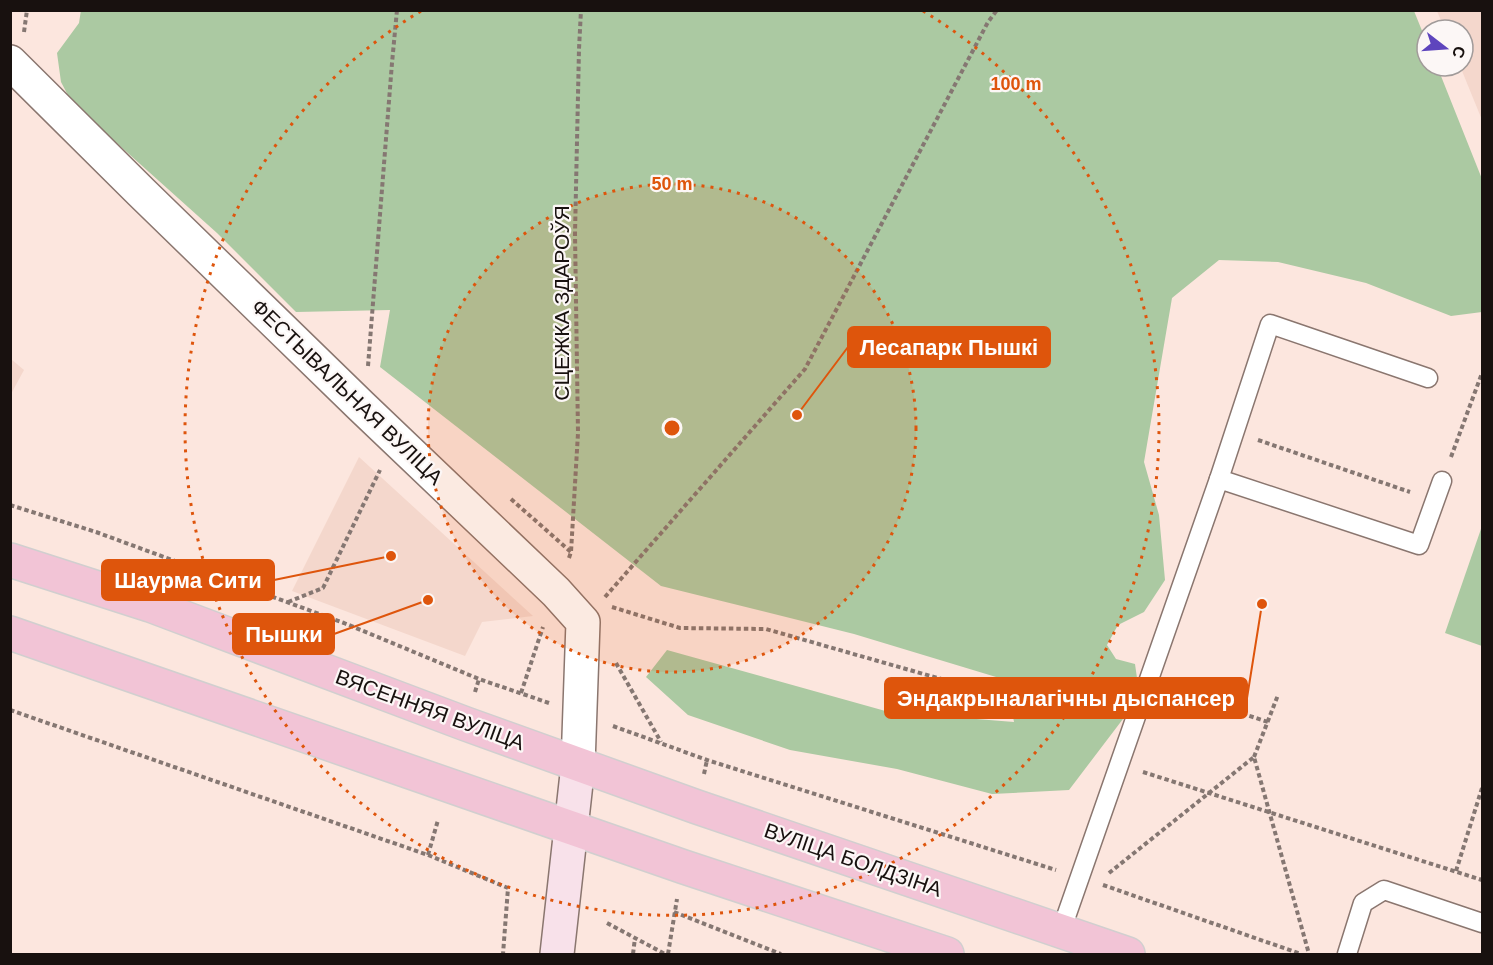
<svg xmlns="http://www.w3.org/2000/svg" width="1493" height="965" viewBox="0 0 1493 965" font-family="Helvetica,sans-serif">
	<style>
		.built { fill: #f4d7cc }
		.green { fill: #abc9a2 }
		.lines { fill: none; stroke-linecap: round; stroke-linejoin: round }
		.service-casing { stroke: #8a766f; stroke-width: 21 }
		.minor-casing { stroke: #8a766f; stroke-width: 36 }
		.secondary-casing { stroke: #8a766f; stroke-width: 36 }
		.primary-casing { stroke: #d1cfcf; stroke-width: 36 }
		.path { stroke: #857772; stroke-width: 4; stroke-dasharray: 4.5 3; stroke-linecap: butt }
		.service { stroke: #fff; stroke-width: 18 }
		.minor { stroke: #fff; stroke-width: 33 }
		.secondary { stroke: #f8e1ea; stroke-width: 33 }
		.primary { stroke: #f2c4d6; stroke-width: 33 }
		.ring { fill: none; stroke: #de550c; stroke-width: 3; stroke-dasharray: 3 6 }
		.labels { text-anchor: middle; stroke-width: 4.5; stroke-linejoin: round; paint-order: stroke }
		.street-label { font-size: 21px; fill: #18110f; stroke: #fcf7f6 }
		.centre { fill: #de550c; stroke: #fcf7f6; stroke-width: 3 }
		.ring-label { font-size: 18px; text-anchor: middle; font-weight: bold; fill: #de550c; stroke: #fcf7f6; stroke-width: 4.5; stroke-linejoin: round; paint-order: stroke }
		.leader { fill: none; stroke: #de550c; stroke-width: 2 }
		.callout-dot { fill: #de550c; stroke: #fcf7f6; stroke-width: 2 }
		.callout { fill: #de550c; stroke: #de550c; stroke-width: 2 }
		.callout-label { font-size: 22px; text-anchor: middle; font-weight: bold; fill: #fff }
	</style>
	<rect width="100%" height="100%" fill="#fce6de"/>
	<!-- built -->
	<g class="built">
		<polygon points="1437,11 1482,11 1482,120 1460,66 1463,66 1463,30 1445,30"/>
		<polygon points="11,359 24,370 11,394"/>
		<polygon points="359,457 533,616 482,622 465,656 292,591"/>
	</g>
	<!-- green -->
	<g class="green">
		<polygon points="81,10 1414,11 1427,43 1427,66 1437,66 1482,179 1482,312 1451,316 1366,283 1278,262 1219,260 1172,298 1144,462 1159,515 1165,580 1144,612 1118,625 1107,645 1116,659 1135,664 1137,678 1126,715 1069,790 992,794 897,769 790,750 688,715 646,677 667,650 889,712 1014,722 1006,680 854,634 661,586 380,367 390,310 296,312 217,233 72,103 61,82 57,53 79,23"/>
		<polygon points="1482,526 1482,646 1445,633"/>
	</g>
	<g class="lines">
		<defs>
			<g id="service">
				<polyline points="1219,479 1270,324 1428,378"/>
				<polyline points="1061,931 1219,479 1419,545 1442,481"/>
				<polyline points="1347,954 1363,903 1384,890 1482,923"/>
			</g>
			<polyline id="minor" points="10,62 141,192 361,406 556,592 583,622 578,765"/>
			<polyline id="secondary" points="557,954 578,765"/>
			<g id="primary">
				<polyline points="10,560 150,605 466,724 697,807 1128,954"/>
				<polyline points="10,633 684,867 947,954"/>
			</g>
		</defs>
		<!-- service casing -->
		<use href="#service" class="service-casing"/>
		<!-- minor casing -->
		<use href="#minor" class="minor-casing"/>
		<!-- secondary casing -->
		<use href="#secondary" class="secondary-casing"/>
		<!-- primary casing -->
		<use href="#primary" class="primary-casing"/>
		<!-- path -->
		<g class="path">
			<polyline points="24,32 27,10"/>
			<polyline points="368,366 392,63 397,10"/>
			<polyline points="1258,440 1410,492"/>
			<polyline points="1451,457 1482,373"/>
			<polyline points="511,499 571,552"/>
			<polyline points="10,505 96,532 344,623 479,679 549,703"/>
			<polyline points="569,558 571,552 578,433 575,234 579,49 581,10"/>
			<polyline points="605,597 805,369 988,22 997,10"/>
			<polyline points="288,602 323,588 380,470"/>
			<polyline points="612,607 680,628 766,629 976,689"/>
			<polyline points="616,663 661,742"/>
			<polyline points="1171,690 1268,722"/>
			<polyline points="475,692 479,679"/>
			<polyline points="521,693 543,627"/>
			<polyline points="10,710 428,855 508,888 503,954"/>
			<polyline points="613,726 707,760 1056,870"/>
			<polyline points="1254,757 1278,695"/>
			<polyline points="1143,772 1482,880"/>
			<polyline points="704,774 707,760"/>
			<polyline points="428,855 438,820"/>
			<polyline points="1456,871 1482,788"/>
			<polyline points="1109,873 1254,757 1309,954"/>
			<polyline points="1103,885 1301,954"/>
			<polyline points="674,912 781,954"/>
			<polyline points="607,923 665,954"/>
			<polyline points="633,954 635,938"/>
			<polyline points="668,954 677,899"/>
		</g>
		<!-- service -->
		<use href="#service" class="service"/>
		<!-- minor -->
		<use href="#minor" class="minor"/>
		<!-- secondary -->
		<use href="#secondary" class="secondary"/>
		<!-- primary -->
		<use href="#primary" class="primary"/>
	</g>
	<!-- distance rings -->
	<circle cx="672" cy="428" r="244" fill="#de550c" fill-opacity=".12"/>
	<g class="ring">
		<circle cx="672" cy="428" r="244"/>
		<path d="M923 11A487 487 0 1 1 421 11"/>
	</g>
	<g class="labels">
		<!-- street labels -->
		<g class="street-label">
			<text transform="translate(562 303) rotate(-90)" y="7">СЦЕЖКА ЗДАРОЎЯ</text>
			<text transform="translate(347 392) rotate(44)" y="7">ФЕСТЫВАЛЬНАЯ ВУЛІЦА</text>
			<text transform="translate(430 710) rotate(20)" y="7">ВЯСЕННЯЯ ВУЛІЦА</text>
			<text transform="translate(853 860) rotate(19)" y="7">ВУЛІЦА БОЛДЗІНА</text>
		</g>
	</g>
	<circle cx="672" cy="428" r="9" class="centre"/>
	<g class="ring-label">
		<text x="1016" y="90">100 m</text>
		<text x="672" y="190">50 m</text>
	</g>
	<!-- callouts -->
	<path class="leader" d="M797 415L848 347M391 556L274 580M428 600L334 634M1262 604L1247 698"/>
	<g class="callout-dot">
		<circle cx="797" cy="415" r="6"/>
		<circle cx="391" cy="556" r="6"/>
		<circle cx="428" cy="600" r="6"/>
		<circle cx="1262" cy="604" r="6"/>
	</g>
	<g class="callout">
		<rect x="848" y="327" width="202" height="40" rx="6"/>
		<rect x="102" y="560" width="172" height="40" rx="6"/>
		<rect x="233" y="614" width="101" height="40" rx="6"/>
		<rect x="885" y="678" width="362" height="40" rx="6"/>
	</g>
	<g class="callout-label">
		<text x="949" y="355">Лесапарк Пышкі</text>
		<text x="188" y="588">Шаурма Сити</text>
		<text x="284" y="642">Пышки</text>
		<text x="1066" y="706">Эндакрыналагічны дыспансер</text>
	</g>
	<!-- border -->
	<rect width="1493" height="965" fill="none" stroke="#18110f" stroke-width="24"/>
	<!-- north arrow -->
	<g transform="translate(1445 48) rotate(107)"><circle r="28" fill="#fcf7f6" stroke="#a19b9a" stroke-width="1.5"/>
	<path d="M0-4.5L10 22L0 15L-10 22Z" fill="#5e45bd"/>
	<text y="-9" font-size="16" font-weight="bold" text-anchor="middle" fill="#18110f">С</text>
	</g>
</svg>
